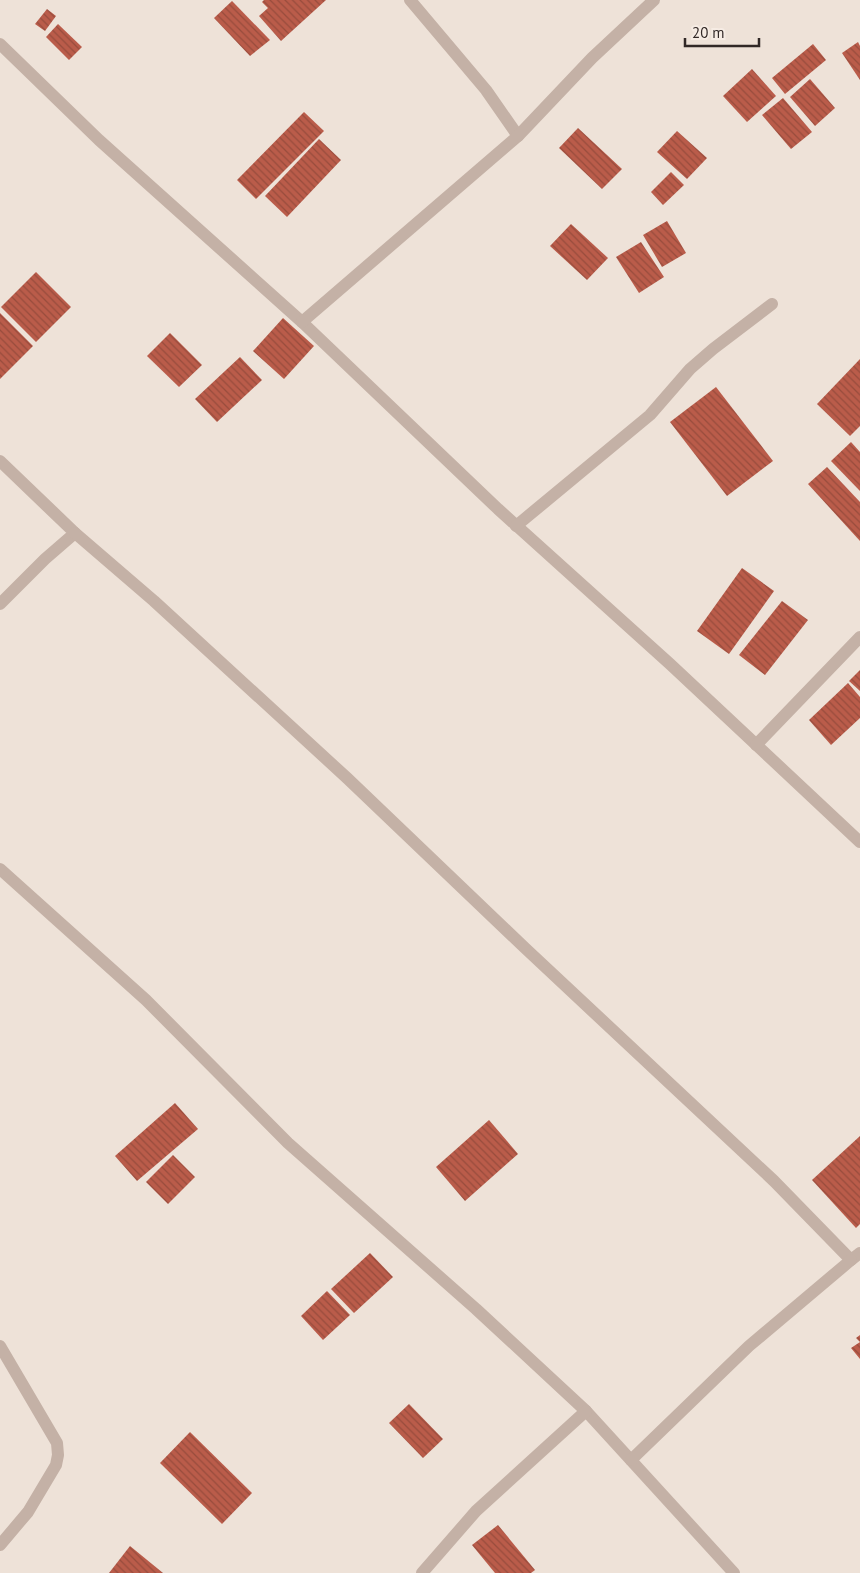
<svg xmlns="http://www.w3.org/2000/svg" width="860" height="1573" viewBox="0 0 860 1573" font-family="'PT Sans',sans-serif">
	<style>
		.building { fill: url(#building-back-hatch) }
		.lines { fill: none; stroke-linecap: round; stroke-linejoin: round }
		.minor { stroke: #c4b1a6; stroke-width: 12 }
	</style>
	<defs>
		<pattern id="building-back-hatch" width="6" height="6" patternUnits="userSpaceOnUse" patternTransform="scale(1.25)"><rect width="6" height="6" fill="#ba5c4a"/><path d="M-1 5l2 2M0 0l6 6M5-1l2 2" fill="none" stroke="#984c3d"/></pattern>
	</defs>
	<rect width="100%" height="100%" fill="#eee2d8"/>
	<!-- building -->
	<g class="building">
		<polygon points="264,0 326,0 281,41 259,16 268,8 262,2"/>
		<polygon points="232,1 270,40 250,56 214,18"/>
		<polygon points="47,9 56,16 45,31 35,24"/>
		<polygon points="58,24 82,47 69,60 46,37"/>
		<polygon points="858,42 860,46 860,80 842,53"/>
		<polygon points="813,44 826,60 785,94 772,78"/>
		<polygon points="752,69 776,96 747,122 723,96"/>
		<polygon points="810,79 835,108 815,126 790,97"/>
		<polygon points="783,98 812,132 791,149 762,115"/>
		<polygon points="304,112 324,131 256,199 237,180"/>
		<polygon points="578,128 622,169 602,189 559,148"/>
		<polygon points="677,131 707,158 687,179 657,152"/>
		<polygon points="319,139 341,160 287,217 265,196"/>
		<polygon points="671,172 684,185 663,205 651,192"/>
		<polygon points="667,221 686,253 662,267 643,235"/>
		<polygon points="571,224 608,258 587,280 550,246"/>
		<polygon points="641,242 664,277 639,293 616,257"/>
		<polygon points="36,272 71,307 36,342 1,307"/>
		<polygon points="0,313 33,346 0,379"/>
		<polygon points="283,318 314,346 284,379 253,351"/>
		<polygon points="170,333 202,365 179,387 147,356"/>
		<polygon points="240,357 262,380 217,422 195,399"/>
		<polygon points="860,359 860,426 850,436 817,404"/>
		<polygon points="716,387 773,461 727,496 670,422"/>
		<polygon points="851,442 860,452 860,491 831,461"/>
		<polygon points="827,467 860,502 860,541 808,484"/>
		<polygon points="742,568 774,591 729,654 697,631"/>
		<polygon points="782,601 808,620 765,675 739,655"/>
		<polygon points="860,670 860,691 849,681"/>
		<polygon points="848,683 860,697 860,718 831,745 809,720"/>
		<polygon points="175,1103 198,1129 137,1181 115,1156"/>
		<polygon points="489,1120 518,1154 465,1201 436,1167"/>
		<polygon points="860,1136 860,1224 856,1228 812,1180"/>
		<polygon points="173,1155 195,1177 168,1204 146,1182"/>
		<polygon points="370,1253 393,1277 354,1313 331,1289"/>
		<polygon points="327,1291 350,1315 323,1340 301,1316"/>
		<polygon points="860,1335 860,1359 851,1348 860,1342 856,1338"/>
		<polygon points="409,1404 443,1439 423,1458 389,1423"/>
		<polygon points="190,1432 252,1493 222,1524 160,1463"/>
		<polygon points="498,1525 535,1570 531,1573 495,1573 472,1545"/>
		<polygon points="130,1546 163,1573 109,1573"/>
	</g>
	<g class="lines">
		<!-- minor -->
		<g class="minor">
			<polyline points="410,0 486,90 518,136"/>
			<polyline points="0,44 99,140 302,322 498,509 670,664 860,842"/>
			<polyline points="302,322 518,136 592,58 654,0"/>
			<polyline points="0,461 75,533 45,559 0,604"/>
			<polyline points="516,526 650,415 690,369 713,349 772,304"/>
			<polyline points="75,533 154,601 347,778 525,948 774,1181 851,1260 860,1253"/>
			<polyline points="756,745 860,637"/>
			<polyline points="0,869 146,1000 288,1143 476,1309 586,1411 734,1573"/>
			<polyline points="0,1346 57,1443 58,1455 56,1465 28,1512 0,1545"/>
			<polyline points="631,1460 749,1346 851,1260"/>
			<polyline points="422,1573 476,1511 586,1411"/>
		</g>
	</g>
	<!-- scale -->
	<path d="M685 38v8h74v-8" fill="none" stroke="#312826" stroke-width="2.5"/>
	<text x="692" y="38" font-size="15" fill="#312826" stroke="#f6ece4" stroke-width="4" paint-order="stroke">20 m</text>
</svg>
